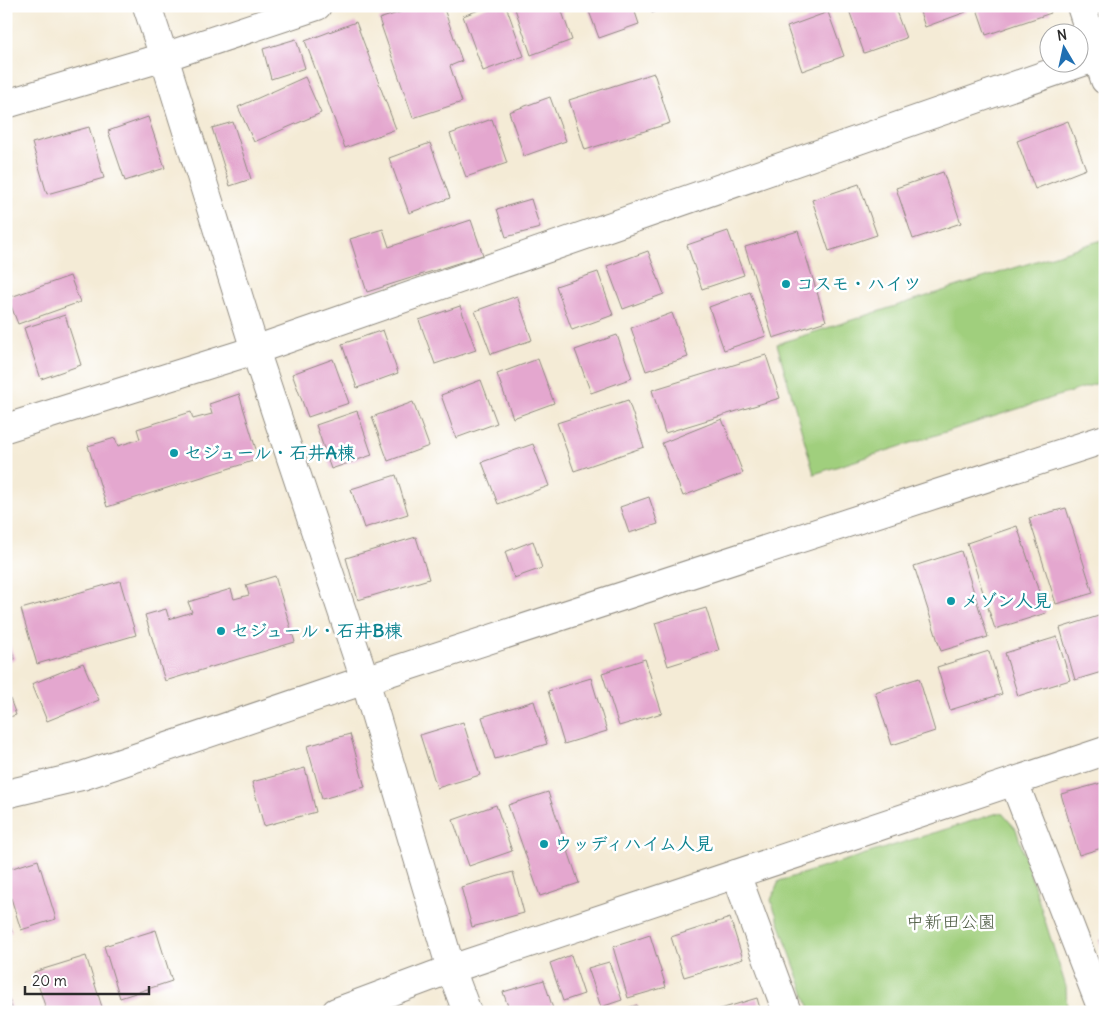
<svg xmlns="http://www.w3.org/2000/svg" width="1111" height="1018" viewBox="0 0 1111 1018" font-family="Delius,'Klee One',sans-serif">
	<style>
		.green { fill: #a0cf7d; stroke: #667d54 }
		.building { fill: #e4a7cf }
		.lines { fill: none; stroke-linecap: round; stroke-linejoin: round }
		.street-casing { stroke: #908b80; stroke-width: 30 }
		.secondary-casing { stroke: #908b80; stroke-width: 30 }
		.street { stroke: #fff; stroke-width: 28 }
		.secondary { stroke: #fff; stroke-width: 28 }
		.culture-dot { fill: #0f9aa8; stroke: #fff; stroke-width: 2 }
		.labels { text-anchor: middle; stroke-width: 5; stroke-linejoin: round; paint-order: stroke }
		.culture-label { font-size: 18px; font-weight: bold; fill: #0d838f; stroke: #fff; text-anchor: start }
		.park-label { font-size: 18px; fill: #4e5c44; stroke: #fff }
	</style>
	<rect width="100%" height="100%" fill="#fff"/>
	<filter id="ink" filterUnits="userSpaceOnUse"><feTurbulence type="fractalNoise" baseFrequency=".02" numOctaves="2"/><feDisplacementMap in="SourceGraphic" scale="10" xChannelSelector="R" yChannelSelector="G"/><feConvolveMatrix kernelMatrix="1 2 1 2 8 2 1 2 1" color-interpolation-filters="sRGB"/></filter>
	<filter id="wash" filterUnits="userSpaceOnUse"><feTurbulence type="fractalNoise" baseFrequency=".0096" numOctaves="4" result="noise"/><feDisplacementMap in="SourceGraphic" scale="20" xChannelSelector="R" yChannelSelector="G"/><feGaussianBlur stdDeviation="1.12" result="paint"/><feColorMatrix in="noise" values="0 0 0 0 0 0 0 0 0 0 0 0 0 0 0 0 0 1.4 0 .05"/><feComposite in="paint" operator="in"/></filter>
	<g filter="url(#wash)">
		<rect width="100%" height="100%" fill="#f4ebd6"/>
		<!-- green -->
		<g class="green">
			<polygon points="1105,239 1105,381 814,474 777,344"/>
			<polygon points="1001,812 1016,829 1066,987 1067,1012 811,1012 771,900 779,881"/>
		</g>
		<g id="blocks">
			<!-- building -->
			<g class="building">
				<polygon points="419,6 443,6 462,61 450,66 462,102 413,118 379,19"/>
				<polygon points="489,6 506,6 524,56 483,71 463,16"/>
				<polygon points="514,6 560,6 572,40 531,55"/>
				<polygon points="587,6 633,6 639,24 599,38"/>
				<polygon points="650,6 669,6 652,13"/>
				<polygon points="859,6 894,6 906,38 864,53 849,10"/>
				<polygon points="918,6 964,6 966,12 925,27"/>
				<polygon points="976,6 1048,6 1051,13 986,35"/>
				<polygon points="828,12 844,56 802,71 787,27"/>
				<polygon points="356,22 396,129 345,148 305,41"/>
				<polygon points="296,39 305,68 271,79 263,49"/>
				<polygon points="654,73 670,123 585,150 569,100"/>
				<polygon points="305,77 321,113 254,142 238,107"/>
				<polygon points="550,97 566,141 524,156 509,112"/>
				<polygon points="148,117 165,168 125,181 108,131"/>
				<polygon points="492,119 507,163 466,177 450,134"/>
				<polygon points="1068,121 1086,169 1035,189 1017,141"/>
				<polygon points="233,122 251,179 230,186 212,128"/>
				<polygon points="89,127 104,178 47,194 32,143"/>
				<polygon points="430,143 450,198 409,213 389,158"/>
				<polygon points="943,172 961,223 913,239 896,188"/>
				<polygon points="859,184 877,235 829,251 812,200"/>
				<polygon points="531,199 540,228 506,237 497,209"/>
				<polygon points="471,220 483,255 367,292 350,239 383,229 389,247"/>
				<polygon points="728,231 744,275 702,289 687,245"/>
				<polygon points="798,231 826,321 773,338 745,247"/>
				<polygon points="648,251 664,294 623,309 607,266"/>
				<polygon points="598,272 613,315 572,330 556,286"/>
				<polygon points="70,276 80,302 18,324 8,298"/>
				<polygon points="750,292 766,336 724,350 709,307"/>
				<polygon points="517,296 532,340 491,354 475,311"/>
				<polygon points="460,306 476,350 435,364 419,320"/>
				<polygon points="672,313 688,357 646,371 631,328"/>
				<polygon points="65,315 81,365 41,379 24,328"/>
				<polygon points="383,330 398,373 357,388 342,344"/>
				<polygon points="617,335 632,378 591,393 575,350"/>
				<polygon points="766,355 780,398 665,433 652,390"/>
				<polygon points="333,359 349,403 308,417 292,374"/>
				<polygon points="538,359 554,403 513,418 497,374"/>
				<polygon points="481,380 497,423 456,438 441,395"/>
				<polygon points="239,394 259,459 107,507 88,446 115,438 118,446 140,439 137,429 191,412 193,419 212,414 209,404"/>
				<polygon points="628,400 644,447 574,471 557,423"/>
				<polygon points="413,402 429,446 388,461 372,417"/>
				<polygon points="357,411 372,455 331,469 316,425"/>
				<polygon points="722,419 743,473 683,496 662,443"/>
				<polygon points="533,444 549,486 498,504 482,462"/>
				<polygon points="396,475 408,514 364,528 351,489"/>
				<polygon points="649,497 658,524 629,533 620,507"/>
				<polygon points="1066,508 1093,593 1056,604 1029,518"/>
				<polygon points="1017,526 1046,613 995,629 967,543"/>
				<polygon points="416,537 429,579 358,600 346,558"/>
				<polygon points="533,541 542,568 514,578 505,552"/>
				<polygon points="961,551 988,637 941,651 914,566"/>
				<polygon points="275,576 295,642 165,681 145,615 166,609 169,619 192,612 188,602 231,589 234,599 249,595 246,585"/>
				<polygon points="120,581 136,635 37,664 21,609"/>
				<polygon points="706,608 719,650 668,666 655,623"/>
				<polygon points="1105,614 1105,671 1075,680 1060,628"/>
				<polygon points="6,636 15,659 6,662"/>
				<polygon points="1057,637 1070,680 1018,696 1005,653"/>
				<polygon points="989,651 1002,694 950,710 937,667"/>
				<polygon points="645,659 662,713 619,726 602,673"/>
				<polygon points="83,663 99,700 47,721 32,684"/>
				<polygon points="591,678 607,731 564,744 548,691"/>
				<polygon points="919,678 935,731 892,745 875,692"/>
				<polygon points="6,688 16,715 6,718"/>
				<polygon points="534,701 547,744 495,759 482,717"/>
				<polygon points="463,722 480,775 437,788 420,735"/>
				<polygon points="350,734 365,787 322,799 307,746"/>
				<polygon points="305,768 316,812 264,826 252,782"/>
				<polygon points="1105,782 1105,847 1079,855 1061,794"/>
				<polygon points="548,792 579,883 540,896 508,805"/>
				<polygon points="496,805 512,851 469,866 453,820"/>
				<polygon points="38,860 56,919 21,930 6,882 6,870"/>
				<polygon points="513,872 524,913 472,927 461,887"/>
				<polygon points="6,915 12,932 6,933"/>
				<polygon points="730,918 743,959 684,977 671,937"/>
				<polygon points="156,930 172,981 120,998 104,946"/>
				<polygon points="650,935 666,987 628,998 613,947"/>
				<polygon points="1105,938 1105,958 1104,958 1099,940"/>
				<polygon points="571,955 584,994 563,1001 550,963"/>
				<polygon points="86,956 102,1007 88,1012 47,1012 34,972"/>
				<polygon points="609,962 622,1000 601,1007 588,968"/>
				<polygon points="544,980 554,1012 510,1012 503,992"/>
				<polygon points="7,993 13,1012 6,1012"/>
				<polygon points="757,998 761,1012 714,1012 714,1011"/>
				<polygon points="637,1005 639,1012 617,1012 616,1011"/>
			</g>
		</g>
	</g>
	<g filter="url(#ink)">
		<use href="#blocks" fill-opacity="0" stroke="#908b80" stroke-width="1"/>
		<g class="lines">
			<defs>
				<g id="street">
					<polyline points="147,6 164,57 255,350 365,680 451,969 467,1012"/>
					<polyline points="1081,6 1105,80"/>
					<polyline points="6,104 164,57 317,6"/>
					<polyline points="6,428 255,350 1097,57"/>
					<polyline points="1014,782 1103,1012"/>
					<polyline points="736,874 787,1012"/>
					<polyline points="336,1012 451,969 1105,751"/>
				</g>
				<polyline id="secondary" points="6,794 82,776 365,680 1105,439"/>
			</defs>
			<!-- street casing -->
			<use href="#street" class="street-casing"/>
			<!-- secondary casing -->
			<use href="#secondary" class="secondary-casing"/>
			<!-- street -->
			<use href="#street" class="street"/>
			<!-- secondary -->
			<use href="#secondary" class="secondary"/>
		</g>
	</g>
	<!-- markers -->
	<g class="culture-dot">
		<circle cx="786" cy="284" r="5"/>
		<circle cx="174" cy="453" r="5"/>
		<circle cx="951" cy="601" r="5"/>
		<circle cx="221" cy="631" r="5"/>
		<circle cx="544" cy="844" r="5"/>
	</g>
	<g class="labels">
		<!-- culture labels -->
		<g class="culture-label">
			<text x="796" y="290">コスモ・ハイツ</text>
			<text x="184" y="459">セジュール・石井A棟</text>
			<text x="961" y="607">メゾン人見</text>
			<text x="231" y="637">セジュール・石井B棟</text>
			<text x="554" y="850">ウッディハイム人見</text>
		</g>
		<!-- park labels -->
		<g class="park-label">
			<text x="951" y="928">中新田公園</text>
		</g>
	</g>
	<!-- margin -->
	<rect width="1111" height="1018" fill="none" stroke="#fff" stroke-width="25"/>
	<!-- north arrow -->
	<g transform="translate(1064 48) rotate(351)"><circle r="24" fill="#ffffff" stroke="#aaaaaa"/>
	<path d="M0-4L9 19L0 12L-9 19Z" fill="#1f6fb2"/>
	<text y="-8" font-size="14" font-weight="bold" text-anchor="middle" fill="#2b2b2b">N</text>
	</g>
	<!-- scale -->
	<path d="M25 986v8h124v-8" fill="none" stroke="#2b2b2b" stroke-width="2.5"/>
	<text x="32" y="986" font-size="15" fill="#2b2b2b" stroke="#ffffff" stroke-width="4" paint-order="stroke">20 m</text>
</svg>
